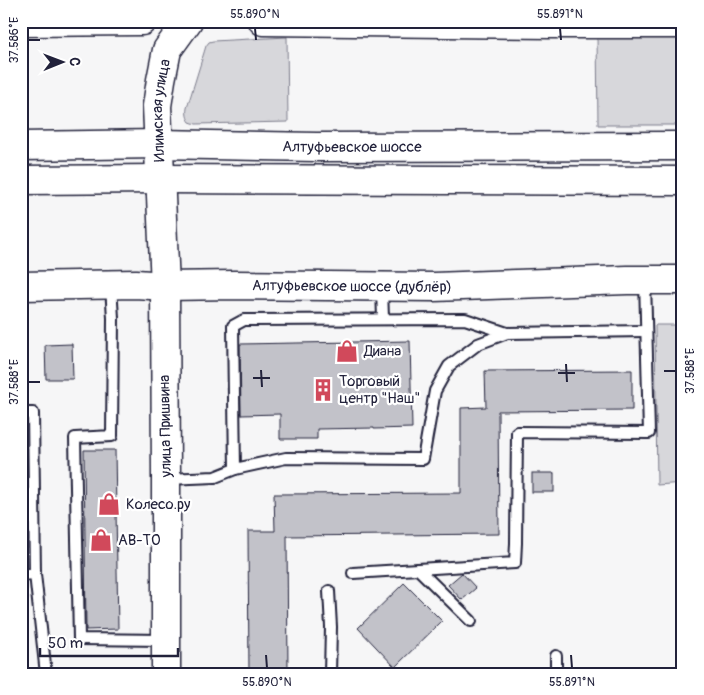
<svg xmlns="http://www.w3.org/2000/svg" width="704" height="695" viewBox="0 0 704 695" font-family="Pangolin,sans-serif">
	<style>
		.green { fill: #d7d7db; stroke: #7c7c8b }
		.building { fill: #c2c2c9; stroke: #22223b }
		.lines { fill: none; stroke-linecap: round; stroke-linejoin: round }
		.lane-casing { stroke: #22223b; stroke-width: 14 }
		.secondary-casing { stroke: #22223b; stroke-width: 31 }
		.primary-casing { stroke: #22223b; stroke-width: 31 }
		.lane { stroke: #fff; stroke-width: 10 }
		.secondary { stroke: #fff; stroke-width: 28 }
		.primary { stroke: #fff; stroke-width: 28 }
		.ticks { fill: none; stroke: #22223b; stroke-width: 2 }
		.labels { text-anchor: middle; stroke-width: 4.5; stroke-linejoin: round; paint-order: stroke }
		.street-label { font-size: 15px; fill: #22223b; stroke: #fff }
		.poi-label { font-size: 15px; fill: #22223b; stroke: #fff; text-anchor: start }
		.neatline { fill: none; stroke: #22223b; stroke-width: 2 }
		.ticks-label { font-size: 12px; text-anchor: middle; fill: #22223b }
	</style>
	<rect width="100%" height="100%" fill="#f6f6f7"/>
	<filter id="ink" filterUnits="userSpaceOnUse"><feTurbulence type="fractalNoise" baseFrequency=".02" numOctaves="2"/><feDisplacementMap in="SourceGraphic" scale="10" xChannelSelector="R" yChannelSelector="G"/><feConvolveMatrix kernelMatrix="1 2 1 2 8 2 1 2 1" color-interpolation-filters="sRGB"/></filter>
	<g filter="url(#ink)">
		<!-- green -->
		<g class="green">
			<polygon points="597,35 683,36 683,125 598,125"/>
			<path d="M287,37L288,122L196,124L190,122C187,118 186,114 187,108L206,46L209,42L213,41Z"/>
			<polygon points="655,325 683,325 683,483 657,485"/>
		</g>
		<!-- building -->
		<g class="building">
			<polygon points="410,341 412,428 374,429 374,428 317,429 317,439 280,439 280,414 241,415 240,344"/>
			<polygon points="72,344 73,379 46,379 45,345"/>
			<polygon points="632,370 632,410 498,411 499,534 287,536 288,674 249,674 248,531 275,531 274,494 461,493 461,408 486,407 485,371"/>
			<polygon points="84,450 115,450 118,629 86,630"/>
			<rect x="532" y="473" width="22" height="19"/>
			<polygon points="462,573 476,588 462,600 448,585"/>
			<polygon points="404,583 442,621 395,667 358,628"/>
		</g>
		<g class="lines">
			<defs>
				<g id="lane">
					<polyline points="111,286 113,318 112,436 75,438 79,639 165,640"/>
					<polyline points="382,288 383,319"/>
					<polyline points="21,413 33,413 35,574 46,674"/>
					<polyline points="235,469 286,458 423,459 435,391 449,366 478,344 507,333 646,331"/>
					<polyline points="167,479 215,477 235,469 233,326 244,320 465,319 507,333"/>
					<polyline points="418,569 471,621"/>
					<polyline points="353,573 515,563 516,543 517,432 649,433 645,280"/>
					<polyline points="21,575 35,574"/>
					<polyline points="329,591 331,627 330,674"/>
					<polyline points="556,656 556,674"/>
				</g>
				<g id="secondary">
					<polyline points="263,21 552,24 683,24"/>
					<polyline points="21,22 142,21"/>
					<path id="s1" d="M21,286L136,284L165,286L234,285L434,287L627,280H683"/>
					<path id="s2" d="M166,674V479L165,286L157,106L161,80L167,50L188,21"/>
				</g>
				<g id="primary">
					<path id="s3" d="M21,146L159,144L316,147L683,146"/>
					<polyline points="21,180 161,179 683,181"/>
				</g>
			</defs>
			<!-- lane casing -->
			<use href="#lane" class="lane-casing"/>
			<!-- secondary casing -->
			<use href="#secondary" class="secondary-casing"/>
			<!-- primary casing -->
			<use href="#primary" class="primary-casing"/>
			<!-- lane -->
			<use href="#lane" class="lane"/>
			<!-- secondary -->
			<use href="#secondary" class="secondary"/>
			<!-- primary -->
			<use href="#primary" class="primary"/>
		</g>
	</g>
	<!-- ticks -->
	<path class="ticks" d="M255,28L256,40M560,28L561,40M28,40H40M566,364L567,382M261,370L262,387M664,371H676M558,373H575M253,378H270M28,382H40M266,655L267,668M571,655L572,668"/>
	<!-- icons -->
	<defs>
		<symbol id="shop-bare" viewBox="-9 -9 18 18"><path d="M-5-2.5h2.3a2.7 3.5 0 0 1 5.4 0H5L5.5 6h-11ZM-1.5-2.5h3a1.5 2.3 0 0 0-3 0Z" fill="#d1495b" stroke="#fff" stroke-width="2.5" paint-order="stroke"/></symbol>
		<symbol id="building-bare" viewBox="-9 -9 18 18"><path d="M-4-6H4V6H1V3H-1V6H-4ZM-2.5-4.3h1.7v1.8h-1.7ZM.8-4.3h1.7v1.8H.8ZM-2.5-1h1.7V.8h-1.7ZM.8-1h1.7V.8H.8Z" fill="#d1495b" stroke="#fff" stroke-width="2.5" paint-order="stroke"/></symbol>
	</defs>
	<g fill-rule="evenodd">
		<use href="#shop-bare" x="331" y="335" width="32" height="32"/>
		<use href="#building-bare" x="307" y="374" width="32" height="32"/>
		<use href="#shop-bare" x="93" y="488" width="32" height="32"/>
		<use href="#shop-bare" x="85" y="524" width="32" height="32"/>
	</g>
	<g class="labels">
		<!-- street labels -->
		<g class="street-label">
			<text dy="5" stroke="none"><textPath href="#s2" startOffset="564">Илимская улица</textPath></text>
			<text dy="5" stroke="none"><textPath href="#s3" startOffset="331">Алтуфьевское шоссе</textPath></text>
			<text dy="5" stroke="none"><textPath href="#s1" startOffset="331">Алтуфьевское шоссе (дублёр)</textPath></text>
			<text transform="translate(165 426) rotate(-91)" y="5">улица Пришвина</text>
		</g>
		<!-- poi labels -->
		<g class="poi-label">
			<text x="364" y="356">Диана</text>
			<text x="339" y="386">Торговый<tspan x="339" dy="17">центр "Наш"</tspan></text>
			<text x="126" y="509">Колесо.ру</text>
			<text x="118" y="545">АВ-ТО</text>
		</g>
	</g>
	<!-- margin -->
	<rect width="704" height="695" fill="none" stroke="#fff" stroke-width="55"/>
	<!-- north arrow -->
	<g transform="translate(62 62) rotate(89)" stroke="#ffffff" stroke-width="4" paint-order="stroke">
	<path d="M0-4L9 19L0 12L-9 19Z" fill="#22223b"/>
	<text y="-8" font-size="14" font-weight="bold" text-anchor="middle" fill="#22223b">С</text>
	</g>
	<!-- scale -->
	<path d="M40 648v8h138v-8" fill="none" stroke="#22223b" stroke-width="2.5"/>
	<text x="48" y="648" font-size="15" fill="#22223b" stroke="#ffffff" stroke-width="4" paint-order="stroke">50 m</text>
	<rect x="28" y="28" width="648" height="640" class="neatline"/>
	<g class="ticks-label">
		<text x="255" y="18">55.890°N</text>
		<text x="560" y="18">55.891°N</text>
		<text transform="translate(14 40) rotate(-90)" y="4">37.586°E</text>
		<text transform="translate(690 371) rotate(-90)" y="4">37.588°E</text>
		<text transform="translate(14 382) rotate(-90)" y="4">37.588°E</text>
		<text x="267" y="686">55.890°N</text>
		<text x="572" y="686">55.891°N</text>
	</g>
</svg>
